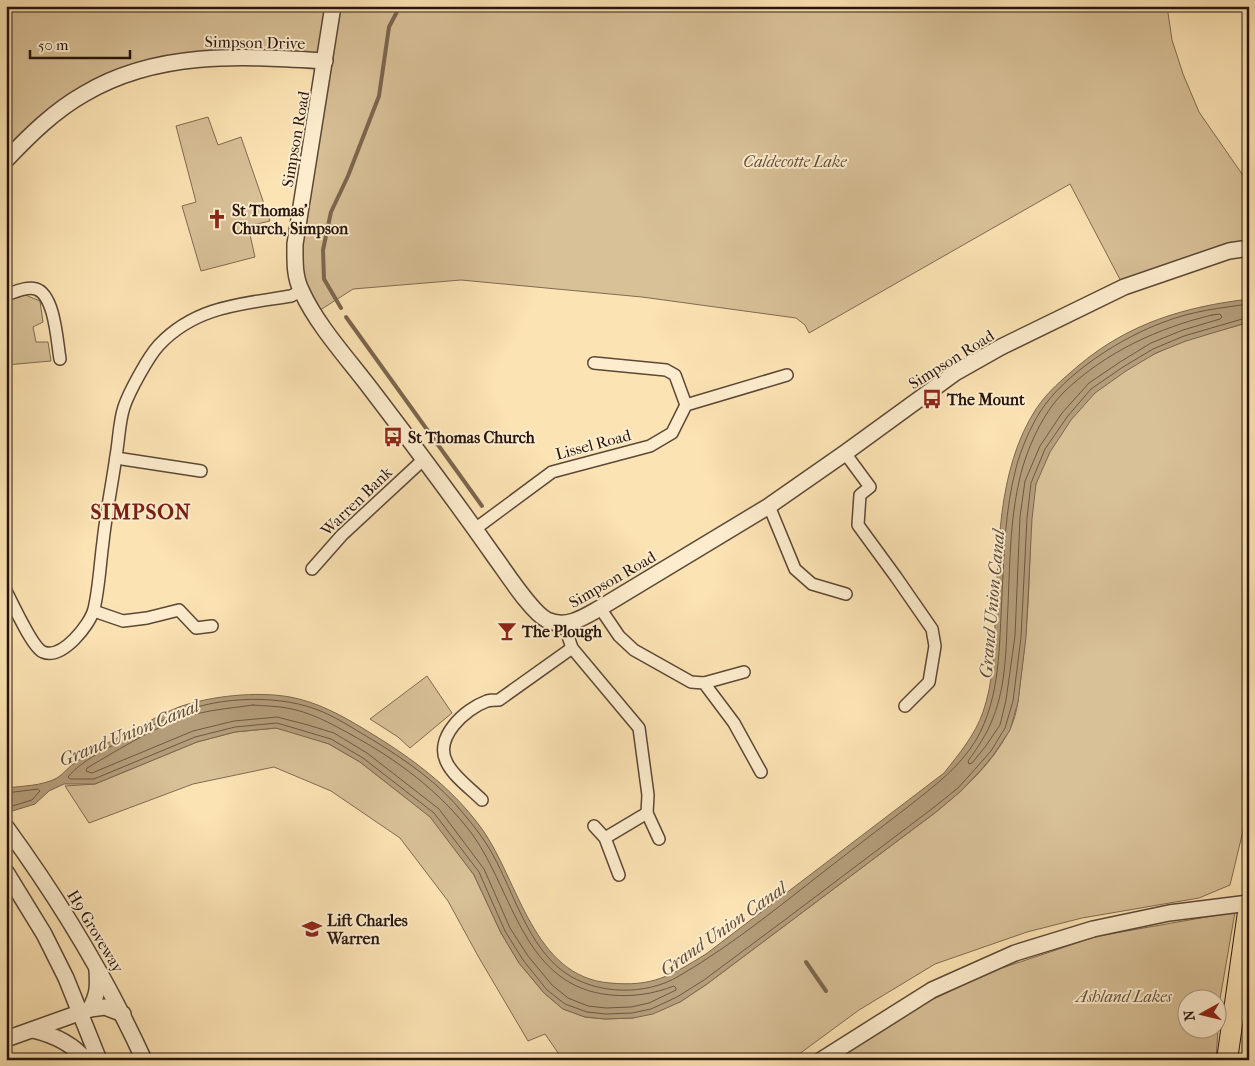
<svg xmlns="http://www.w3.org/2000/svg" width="1255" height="1066" viewBox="0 0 1255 1066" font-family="'IM FELL French Canon',serif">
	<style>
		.green { fill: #d8c097; stroke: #806a52; fill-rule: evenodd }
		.water { fill: #b49d7a; stroke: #7c664e }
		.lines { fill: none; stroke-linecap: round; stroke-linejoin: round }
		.shore { stroke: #6e5843; stroke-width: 1 }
		.stream { stroke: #7c664e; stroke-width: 4 }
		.minor-casing { stroke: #5c4836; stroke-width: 14 }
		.tertiary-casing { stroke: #5c4836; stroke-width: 18 }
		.trunk-casing { stroke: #27140c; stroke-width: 22 }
		.minor { stroke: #fdedce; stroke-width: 11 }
		.tertiary { stroke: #fdedce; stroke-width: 15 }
		.trunk { stroke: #fce3b3; stroke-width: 20 }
		.labels { text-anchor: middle; stroke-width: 4; stroke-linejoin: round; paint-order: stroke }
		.street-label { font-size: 16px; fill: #27140c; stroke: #fdedce }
		.park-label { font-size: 16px; font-style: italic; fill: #65503d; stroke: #fdedce }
		.poi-label { font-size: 16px; font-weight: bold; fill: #27140c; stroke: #fdedce; text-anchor: start }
		.water-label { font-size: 18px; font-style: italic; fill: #5f4b38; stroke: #fdedce }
		.district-label { font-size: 21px; font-weight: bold; letter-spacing: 1px; fill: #7a1f14; stroke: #fdedce }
	</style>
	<rect width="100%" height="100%" fill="#fce3b3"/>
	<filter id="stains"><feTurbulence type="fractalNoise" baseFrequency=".004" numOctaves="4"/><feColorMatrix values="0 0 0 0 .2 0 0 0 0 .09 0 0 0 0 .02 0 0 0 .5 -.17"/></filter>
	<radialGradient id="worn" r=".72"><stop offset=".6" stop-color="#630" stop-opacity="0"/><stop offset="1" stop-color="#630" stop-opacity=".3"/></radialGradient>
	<!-- green -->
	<g class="green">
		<polygon points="6,6 1167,6 1172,40 1183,74 1199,112 1249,184 1249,248 1124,287 1070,184 809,333 805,325 796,318 642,297 461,280 353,289 314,314 295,269 325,62 228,58 108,81 6,160"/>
		<polygon points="208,117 218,145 241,137 270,221 248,226 255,257 201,271 182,206 196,202 176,126"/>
		<polygon points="23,294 40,301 43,322 33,327 36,342 48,342 51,361 6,365 6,300"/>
		<path d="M1249,322V806L1230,885L1199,898L1082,918L1027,932L935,964L859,1010L791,1060H563L545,1034L528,1041L478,956L448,901L400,838L331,791L274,767L193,784L89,823L65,786L95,784L197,742L235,732L276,728L304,735L329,744L360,762L431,817L474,875L501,933L519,963L544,993L563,1009L585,1017L605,1019L633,1018L680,1002L707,984L936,812C964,789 992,764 1009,731C1019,713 1019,688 1022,668C1027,631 1029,593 1030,555C1031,532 1030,506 1036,484C1045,453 1071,413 1095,392C1120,371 1156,351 1187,340C1208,333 1228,329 1249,322Z"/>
		<polygon points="427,676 452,713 410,748 398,737 370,719"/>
		<path d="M1235,912L1220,999L1216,1060H831L898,1016L990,972L1098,936ZM1188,998H1218V1028H1188Z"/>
	</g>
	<!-- water -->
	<path class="water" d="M1249,299V322L1186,341L1156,353L1126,371L1095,393L1071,420L1050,452L1036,484L1032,519L1026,637L1018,702L1010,730L994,754L981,770L961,791L936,812L707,984L680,1002L653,1014L633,1018L605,1019L585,1017L563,1009L544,993L519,963L501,933L474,875L430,817L360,762L329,744L276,728L235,732L197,742L95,784H64L49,791L35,804L6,813V788C22,786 42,786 57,778C64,774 69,766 76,762C94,750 114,739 133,730C148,722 163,713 179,707C210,696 257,691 290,697C317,702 341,715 364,729C409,756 451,786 482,829C519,881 533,977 610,983C653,987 670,976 706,954L944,773C959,754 975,735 983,712C993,683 994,653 995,623C999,552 996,471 1036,409C1048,391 1063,379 1078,366C1129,323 1184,307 1249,299Z"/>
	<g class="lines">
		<!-- shore -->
		<g class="shore">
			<path d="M1249,304C1220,308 1192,311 1164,322C1122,337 1064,374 1040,412C1030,428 1021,449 1016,468C1005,510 1004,553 1002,596C999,644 1001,697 976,740C959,768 934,786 909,806C886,824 863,841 840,859C788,899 736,943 679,976C646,996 596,995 564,972C528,946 514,893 493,855C485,840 474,826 463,813C440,784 407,761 376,742C359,732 341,720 323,712C282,694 221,696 179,713C166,718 153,725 140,732C118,743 83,758 68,777L70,779H94L195,737L235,727L277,723L331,739L363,758L434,813L479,872L505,931L523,960L547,990L565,1004L587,1012L606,1014L632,1013L651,1009L677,997L704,980L786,919L933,808L958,788L977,767L991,751L1005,728L1013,701L1021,637L1027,518L1031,483L1045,449L1067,417L1091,389L1123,367L1153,349L1184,336L1249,317"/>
			<path d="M1212,315L1220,314L1222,317L1220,319L1183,330L1151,343L1120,362L1089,383L1062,413L1040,446L1025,481L1020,517L1015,636L1006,700L1000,725L985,747L972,763L969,764L968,761C978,747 987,734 993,718C1007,683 1006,643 1008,606C1010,559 1010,511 1023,466C1031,440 1045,410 1065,391C1106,352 1158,328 1212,315Z"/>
			<path d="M253,705C264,706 276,706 287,708C310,712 330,723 350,734C396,759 440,791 472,834C514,892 523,987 611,995C633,997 653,994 674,986L676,988V990L649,1003L631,1007L606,1008L588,1006L568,998L552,985L528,956L510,928L484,869L439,809L367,753L334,733L308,725L277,717L234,721L193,731L92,773L86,771L87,768C118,750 162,722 196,714C215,709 234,708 253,705Z"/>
			<polyline points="6,793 38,789 40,791 32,800 6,808"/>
		</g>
		<!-- stream -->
		<g class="stream">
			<polyline points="341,308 324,279 323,250 331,212 348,176 379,96 389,27 400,6"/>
			<polyline points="346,317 482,506"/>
			<polyline points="806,962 826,991"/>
		</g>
		<defs>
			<g id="minor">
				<path d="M6,295C15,292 27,286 36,289C55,295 57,342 60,359"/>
				<polyline points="594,363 666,370 675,375 686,405"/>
				<polyline points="845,453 870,487 860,495 858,525 896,577 932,629 935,646 929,682 905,706"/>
				<polyline points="116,458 201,471"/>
				<polyline points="769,506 795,569 812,584 846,594"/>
				<polyline points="475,529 552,472 650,446 672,433 686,405 787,375"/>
				<polyline points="312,569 342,535 424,459"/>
				<path d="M6,591C13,604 32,647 43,652C62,660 90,625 94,609C99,588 100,564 103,542C106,513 112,485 116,456C119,440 119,422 124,407C129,392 148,357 159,345C196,306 242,304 291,296L301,291"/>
				<polyline points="600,608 619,636 634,650 691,682 704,683 734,723 761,772"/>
				<polyline points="94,611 123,621 147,618 179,610 196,628 212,626"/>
				<polyline points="564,624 572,648 639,728 648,795 647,813 605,838"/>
				<polyline points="704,683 744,672"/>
				<path d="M482,800C471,789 454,777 447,763C433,738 465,709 487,701C490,700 495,700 499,700L572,648"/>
				<polyline points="647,813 659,839"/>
				<polyline points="594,826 605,838 619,875"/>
			</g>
			<g id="tertiary">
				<path d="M333,6L295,244C295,261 294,277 302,292C317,325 348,359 370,388C412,443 454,499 494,556C506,572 531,612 547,620C567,629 584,617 600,608L769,506L845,453L955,373L1001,347L1124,287L1229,251L1249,248"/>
				<path d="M6,160C30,135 54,111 84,94C158,50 243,56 325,61"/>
				<path d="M6,827C60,901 106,977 144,1060"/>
				<polyline points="6,872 44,934 66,978 99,1060"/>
				<path d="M90,1009C98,994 98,987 97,970"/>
				<path d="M33,1030C54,1035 72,1043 86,1060"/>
				<polyline points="6,1039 90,1009 105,1007 123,1014"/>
				<polyline points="821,1060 932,990 1015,953 1093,929 1169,913 1249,903"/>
			</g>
			<polyline id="trunk" points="1227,1060 1249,905"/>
		</defs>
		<!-- minor casing -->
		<use href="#minor" class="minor-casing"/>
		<!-- tertiary casing -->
		<use href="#tertiary" class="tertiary-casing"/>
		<!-- trunk casing -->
		<use href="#trunk" class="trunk-casing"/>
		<!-- minor -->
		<use href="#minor" class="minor"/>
		<!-- tertiary -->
		<use href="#tertiary" class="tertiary"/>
		<!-- trunk -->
		<use href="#trunk" class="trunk"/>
	</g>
	<!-- icons -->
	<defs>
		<symbol id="church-bare" viewBox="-9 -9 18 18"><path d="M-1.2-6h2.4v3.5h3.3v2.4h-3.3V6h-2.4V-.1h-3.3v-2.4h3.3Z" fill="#8f2418" stroke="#fdedce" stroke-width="2.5" paint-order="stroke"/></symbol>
		<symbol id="bus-bare" viewBox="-9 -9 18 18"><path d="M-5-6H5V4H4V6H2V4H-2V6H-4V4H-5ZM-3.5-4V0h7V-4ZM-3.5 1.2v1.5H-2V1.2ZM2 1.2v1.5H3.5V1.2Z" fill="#8f2418" stroke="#fdedce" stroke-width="2.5" paint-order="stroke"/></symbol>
		<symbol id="bar-bare" viewBox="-9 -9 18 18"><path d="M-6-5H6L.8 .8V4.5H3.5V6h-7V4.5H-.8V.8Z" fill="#8f2418" stroke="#fdedce" stroke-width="2.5" paint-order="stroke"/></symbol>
		<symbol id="school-bare" viewBox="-9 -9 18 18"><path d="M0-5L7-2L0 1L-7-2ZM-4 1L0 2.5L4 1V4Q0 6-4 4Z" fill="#8f2418" stroke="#fdedce" stroke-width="2.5" paint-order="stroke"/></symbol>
	</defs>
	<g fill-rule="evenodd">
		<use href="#church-bare" x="203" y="205" width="28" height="28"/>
		<use href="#bus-bare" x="918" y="385" width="28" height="28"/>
		<use href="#bus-bare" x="379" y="423" width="28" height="28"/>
		<use href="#bar-bare" x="493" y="617" width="28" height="28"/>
		<use href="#school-bare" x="298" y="915" width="28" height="28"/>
	</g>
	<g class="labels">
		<!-- street labels -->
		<g class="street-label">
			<text transform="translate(255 42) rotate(1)" y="6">Simpson Drive</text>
			<text transform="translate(295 139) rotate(-80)" y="6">Simpson Road</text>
			<text transform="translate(951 359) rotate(-32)" y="6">Simpson Road</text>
			<text transform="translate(593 444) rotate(-15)" y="6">Lissel Road</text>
			<text transform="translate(356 501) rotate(-44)" y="6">Warren Bank</text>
			<text transform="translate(612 579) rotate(-30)" y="6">Simpson Road</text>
			<text transform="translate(96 931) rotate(59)" y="6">H9 Groveway</text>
		</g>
		<!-- park labels -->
		<g class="park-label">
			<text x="795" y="167">Caldecotte Lake</text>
			<text x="1124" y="1002">Ashland Lakes</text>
		</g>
		<!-- poi labels -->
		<g class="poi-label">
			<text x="232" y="216">St Thomas'<tspan x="232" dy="18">Church, Simpson</tspan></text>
			<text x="947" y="405">The Mount</text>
			<text x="408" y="443">St Thomas Church</text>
			<text x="522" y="637">The Plough</text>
			<text x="327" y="926">Lift Charles<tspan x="327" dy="18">Warren</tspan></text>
		</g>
		<!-- water labels -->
		<g class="water-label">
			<text transform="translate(992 604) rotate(-85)" y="6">Grand Union Canal</text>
			<text transform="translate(129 733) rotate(-22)" y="6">Grand Union Canal</text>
			<text transform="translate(723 929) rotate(-35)" y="6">Grand Union Canal</text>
		</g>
		<!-- district labels -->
		<g class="district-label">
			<text x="141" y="519">SIMPSON</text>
		</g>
	</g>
	<!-- margin -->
	<rect width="1255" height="1066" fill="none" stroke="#fce3b3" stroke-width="25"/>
	<rect x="8" y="8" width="1240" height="1051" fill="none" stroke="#27140c" stroke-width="2.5"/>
	<rect x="12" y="12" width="1230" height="1041" fill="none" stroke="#27140c"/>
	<!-- north arrow -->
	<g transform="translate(1202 1014) rotate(262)"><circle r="24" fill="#fdedce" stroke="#a79680"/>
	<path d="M0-4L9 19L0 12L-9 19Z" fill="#8f2418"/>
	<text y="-8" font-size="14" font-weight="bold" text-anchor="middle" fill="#27140c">N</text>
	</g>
	<!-- scale -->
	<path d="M30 50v8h100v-8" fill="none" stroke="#27140c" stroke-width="2.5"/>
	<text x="38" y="50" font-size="15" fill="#27140c" stroke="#fdedce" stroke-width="4" paint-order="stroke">50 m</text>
	<rect width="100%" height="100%" filter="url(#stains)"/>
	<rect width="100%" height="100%" fill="url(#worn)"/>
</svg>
